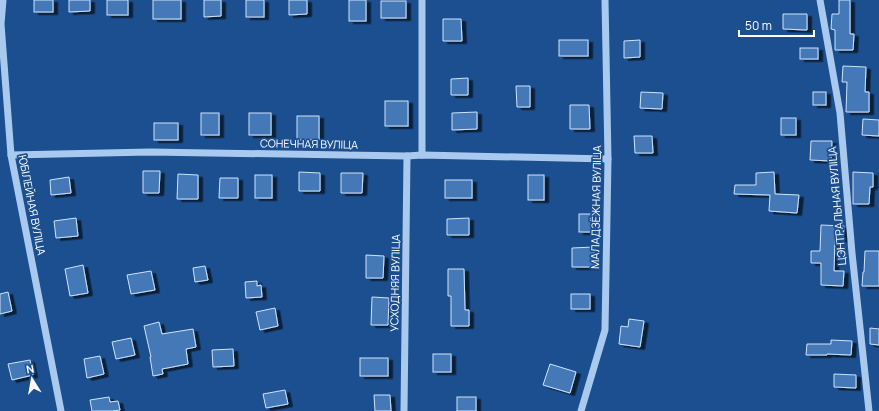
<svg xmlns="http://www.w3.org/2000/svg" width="879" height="411" viewBox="0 0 879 411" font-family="Manrope,sans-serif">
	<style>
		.building { fill: #4478b7; stroke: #cfe3fa; filter: url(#shadow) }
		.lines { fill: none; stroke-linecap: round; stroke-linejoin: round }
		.minor { stroke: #a9c9ee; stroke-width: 7 }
		.labels { text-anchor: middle; stroke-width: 3.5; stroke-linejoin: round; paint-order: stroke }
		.street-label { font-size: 11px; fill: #fff; stroke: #1b4f8f }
	</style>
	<defs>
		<filter id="shadow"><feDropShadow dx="4.5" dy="2.5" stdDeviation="0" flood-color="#0009"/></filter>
	</defs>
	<rect width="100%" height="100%" fill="#1b4f8f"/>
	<!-- building -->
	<g class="building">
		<rect x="34" y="0" width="19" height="12"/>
		<polygon points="69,0 90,0 90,11 69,12"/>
		<rect x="107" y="0" width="21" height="15"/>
		<rect x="153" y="0" width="28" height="19"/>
		<polygon points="204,0 221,0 221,16 204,17"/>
		<rect x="246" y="0" width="18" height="17"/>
		<polygon points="289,0 307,0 307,14 289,15"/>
		<rect x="349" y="0" width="17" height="21"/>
		<polygon points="839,0 850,0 850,34 854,34 853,50 835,50 835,30 831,29 832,14 839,14"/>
		<rect x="381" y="1" width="25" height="17"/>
		<polygon points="783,14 807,14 807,30 783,29"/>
		<polygon points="443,19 461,19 462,41 443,41"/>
		<rect x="559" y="40" width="29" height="16"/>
		<polygon points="640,40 640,57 624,58 624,41"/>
		<rect x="800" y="48" width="18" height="11"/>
		<polygon points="843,66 866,67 865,92 869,92 869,112 846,112 847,82 842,82"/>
		<polygon points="468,78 468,95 451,95 451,79"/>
		<polygon points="516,86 530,86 530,107 517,107"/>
		<polygon points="641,92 663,93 662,109 640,108"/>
		<rect x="813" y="92" width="13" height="13"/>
		<rect x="385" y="101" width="23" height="25"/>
		<polygon points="570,105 589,105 590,129 570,129"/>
		<polygon points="477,112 477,129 452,130 452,113"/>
		<rect x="201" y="113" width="18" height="22"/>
		<rect x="249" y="113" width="22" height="22"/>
		<rect x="297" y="116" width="22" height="24"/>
		<rect x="781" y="118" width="15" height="17"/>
		<polygon points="863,119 879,120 879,136 862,135"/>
		<rect x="154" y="123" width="24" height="17"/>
		<polygon points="634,136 652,136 653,153 635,153"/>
		<polygon points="811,141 832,141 831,161 810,160"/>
		<polygon points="143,171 160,171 159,193 143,193"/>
		<polygon points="299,172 320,173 320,191 299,191"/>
		<polygon points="774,172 775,194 799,195 797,213 769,211 770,195 734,194 735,185 756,185 756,173"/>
		<polygon points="853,172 873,173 873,187 870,187 869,204 853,204"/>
		<polygon points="341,173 363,173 362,193 341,193"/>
		<polygon points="178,174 198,175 198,199 177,199"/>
		<rect x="255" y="175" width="17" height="23"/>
		<rect x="528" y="175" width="16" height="25"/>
		<polygon points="69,177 71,193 51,195 50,180"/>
		<polygon points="220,178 238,178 238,198 219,198"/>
		<rect x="445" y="180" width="27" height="18"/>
		<rect x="579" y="214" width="17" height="18"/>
		<polygon points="76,218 78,236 56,238 54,221"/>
		<polygon points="469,218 469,235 447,235 447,219"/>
		<polygon points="821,225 844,226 843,240 835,239 834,271 844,271 843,286 821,285 821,263 811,263 811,251 820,251"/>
		<polygon points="594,247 594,267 572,267 572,248"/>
		<polygon points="865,251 879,251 879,286 862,286 863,272 864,272"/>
		<polygon points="366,255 384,256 383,278 366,278"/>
		<polygon points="83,265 88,293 70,296 65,269"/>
		<polygon points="205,266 208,280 195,282 193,268"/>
		<polygon points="448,269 464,269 465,310 469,310 469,326 451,326 451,296 448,296"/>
		<polygon points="151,271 155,290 131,294 127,275"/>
		<polygon points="257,281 257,286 261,285 262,297 246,298 245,282"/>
		<polygon points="8,292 12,311 0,314 0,294"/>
		<rect x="571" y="294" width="19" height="15"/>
		<polygon points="372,297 389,298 388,325 371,325"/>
		<polygon points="275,308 278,326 260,330 256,312"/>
		<polygon points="629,319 644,321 640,347 619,344 621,326 628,327"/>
		<polygon points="159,322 162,334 193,329 196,347 186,349 188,364 162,369 163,374 153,376 150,357 151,357 144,326"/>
		<polygon points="870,328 879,329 879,345 870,344"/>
		<polygon points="131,338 135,355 116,359 112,342"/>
		<polygon points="831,340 852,341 851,355 827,354 827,355 806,355 807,344 831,344"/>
		<polygon points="233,349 234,366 213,367 212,350"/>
		<rect x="433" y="354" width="18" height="18"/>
		<polygon points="100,356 104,374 87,378 84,359"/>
		<rect x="360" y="358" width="28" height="18"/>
		<polygon points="30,360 33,375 12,380 8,364"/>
		<polygon points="550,364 576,372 570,393 543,385"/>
		<polygon points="834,374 856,375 856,388 834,387"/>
		<polygon points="285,390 288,404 266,408 263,394"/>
		<polygon points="374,395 390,395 391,411 375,411"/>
		<polygon points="109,397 110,402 118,401 120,410 112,411 92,411 90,400"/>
		<rect x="457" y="397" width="19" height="14"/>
	</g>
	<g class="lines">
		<!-- minor -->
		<g class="minor">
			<polyline points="3,0 1,24 11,155 61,411"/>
			<polyline points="422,0 422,155"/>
			<polyline points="820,0 840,113 852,253 869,411"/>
			<polyline points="11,155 150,152 407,156 422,155 608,159"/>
			<polyline points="404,411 407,156"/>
			<polyline points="581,411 605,330 608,159 605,0"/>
		</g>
	</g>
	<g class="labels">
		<!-- street labels -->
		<g class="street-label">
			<text transform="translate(309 144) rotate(1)" y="4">СОНЕЧНАЯ ВУЛІЦА</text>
			<text transform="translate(32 205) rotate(79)" y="4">ЮБІЛЕЙНАЯ ВУЛІЦА</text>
			<text transform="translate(837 206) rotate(-95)" y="4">ЦЭНТРАЛЬНАЯ ВУЛІЦА</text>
			<text transform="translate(596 207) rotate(-89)" y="4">МАЛАДЗЁЖНАЯ ВУЛІЦА</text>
			<text transform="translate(395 283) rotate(-89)" y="4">УСХОДНЯЯ ВУЛІЦА</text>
		</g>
	</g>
	<!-- north arrow -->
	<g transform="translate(32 379) rotate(349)" stroke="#1b4f8f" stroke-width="3" paint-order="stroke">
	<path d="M0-3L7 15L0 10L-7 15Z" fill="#ffffff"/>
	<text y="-6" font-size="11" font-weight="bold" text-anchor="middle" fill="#ffffff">N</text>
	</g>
	<!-- scale -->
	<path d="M739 30v6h75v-6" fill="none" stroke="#ffffff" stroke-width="2"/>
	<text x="745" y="30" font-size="12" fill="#ffffff" stroke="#1b4f8f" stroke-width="3" paint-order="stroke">50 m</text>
</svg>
